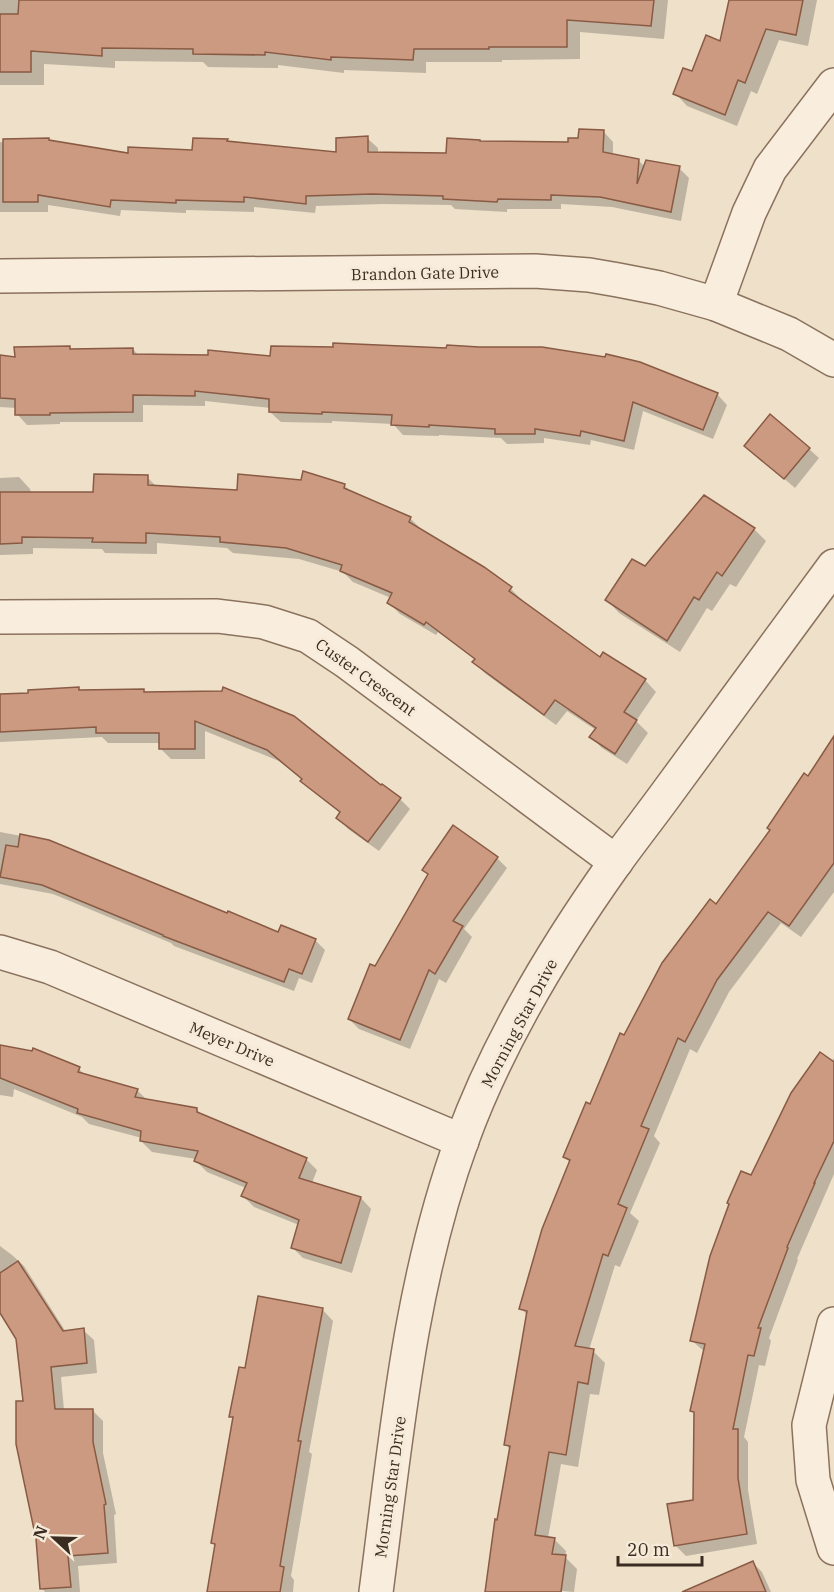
<svg xmlns="http://www.w3.org/2000/svg" width="834" height="1592" viewBox="0 0 834 1592" font-family="'IBM Plex Serif',serif">
	<style>
		.shadow { fill: #0003 }
		.building { fill: #cb9a80; stroke: #895a44; stroke-width: 1.5 }
		.lines { fill: none; stroke-linecap: round; stroke-linejoin: round }
		.minor-casing { stroke: #8b725e; stroke-width: 36 }
		.minor { stroke: #f9eedd; stroke-width: 33 }
		.labels { text-anchor: middle; stroke-width: 6; stroke-linejoin: round; paint-order: stroke }
		.street-label { font-size: 16px; fill: #3b2c21; stroke: #f6ebd9 }
	</style>
	<rect width="100%" height="100%" fill="#eee0c9"/>
	<!-- shadow -->
	<g class="shadow">
		<polygon points="0,0 668,0 664,39 580,32 580,59 502,60 502,62 426,62 426,73 344,70 344,73 278,65 278,68 208,67 203,62 115,61 115,68 44,64 44,85 0,85"/>
		<polygon points="730,0 817,0 808,46 779,40 757,94 751,91 737,126 687,106 675,93 721,43"/>
		<polygon points="603,131 613,142 613,155 638,160 645,167 679,168 689,178 681,221 612,207 561,204 561,209 507,209 507,212 455,209 451,205 383,204 316,206 315,213 254,207 254,212 186,210 186,213 121,210 120,216 48,205 48,212 0,212 0,142 129,155 194,152 227,141 229,143 338,154 367,138 378,148 378,153 447,154 480,141 569,144"/>
		<polygon points="69,348 72,350 133,349 139,356 717,394 727,405 713,439 643,411 634,450 591,440 590,445 544,438 544,443 507,444 501,438 439,435 439,436 403,435 393,424 332,421 332,423 281,422 270,412 271,408 205,401 205,406 143,405 143,422 60,422 60,424 27,425 17,414 17,408 0,407 0,357 16,358"/>
		<polygon points="746,446 809,449 819,458 795,488"/>
		<polygon points="19,477 30,489 31,493 95,494 147,477 157,487 238,492 344,485 352,493 410,518 421,529 483,568 511,589 522,600 521,601 600,659 645,680 656,692 636,721 648,733 627,764 602,748 591,737 596,730 567,711 556,725 486,674 474,662 476,660 438,632 436,635 400,614 389,603 391,598 353,582 343,572 299,559 233,553 227,548 157,543 157,554 105,553 102,549 33,548 33,554 0,555 0,478"/>
		<polygon points="754,529 766,541 736,587 730,584 712,611 707,608 680,652 619,613 607,600 645,568"/>
		<polygon points="78,688 81,691 143,690 147,694 381,787 400,799 410,809 379,851 348,829 338,818 341,813 313,791 303,780 279,761 205,731 205,759 171,759 160,748 160,743 108,743 102,737 0,742 0,695 30,694"/>
		<polygon points="834,739 834,892 801,937 781,923 729,992 697,1053 690,1049 654,1136 660,1143 630,1213 639,1221 620,1267 615,1265 589,1350 593,1351 605,1363 599,1395 590,1394 578,1467 561,1464 548,1538 554,1539 566,1551 565,1557 577,1569 574,1592 562,1591 562,1592 486,1592 511,1450 506,1445 527,1315 521,1308 571,1163 564,1157 624,1037 808,778"/>
		<polygon points="454,827 497,858 507,868 464,929 472,937 446,983 439,979 410,1049 359,1029 349,1019 376,968 429,875"/>
		<polygon points="0,832 48,841 228,915 279,934 315,940 325,950 312,983 299,978 294,991 174,946 171,943 53,894 0,884"/>
		<polygon points="0,1047 79,1069 86,1076 137,1090 148,1101 197,1110 203,1116 306,1159 317,1170 312,1183 361,1198 371,1209 352,1273 303,1258 292,1247 299,1225 254,1207 243,1196 246,1188 207,1172 196,1161 196,1159 152,1152 141,1141 142,1138 89,1124 82,1117 14,1089 13,1097 0,1095"/>
		<polygon points="834,1058 834,1174 797,1259 798,1260 769,1338 771,1341 765,1366 759,1365 744,1437 748,1442 748,1490 757,1544 686,1556 675,1545 695,1501 695,1414 692,1411 705,1352 691,1340 752,1177"/>
		<polygon points="0,1246 12,1255 24,1266 66,1332 83,1330 94,1340 97,1373 61,1377 64,1410 93,1411 103,1421 103,1453 116,1514 114,1515 117,1563 78,1566 80,1592 45,1592 42,1588 18,1338 0,1310"/>
		<polygon points="322,1309 333,1321 309,1452 312,1454 291,1576 294,1580 293,1592 209,1592 216,1546 213,1543 234,1419 231,1416 246,1369"/>
		<polygon points="753,1563 762,1572 771,1592 685,1592"/>
	</g>
	<!-- building -->
	<g class="building">
		<polygon points="19,0 654,0 651,26 567,20 567,47 489,47 489,49 414,49 413,60 331,57 331,60 265,52 265,55 193,54 193,49 102,48 102,56 31,51 31,72 0,72 0,14 18,14"/>
		<polygon points="729,0 803,0 796,35 766,29 745,83 738,80 725,115 673,94 683,68 692,71 706,35 720,41"/>
		<polygon points="579,129 604,130 603,152 639,159 637,184 646,160 680,166 671,212 600,197 551,195 551,200 498,199 497,202 443,199 443,196 372,194 306,196 306,204 244,197 244,202 176,200 176,203 111,200 110,207 38,195 38,202 3,202 3,139 49,138 49,140 128,153 128,147 192,150 193,138 228,139 227,141 336,152 336,138 368,136 368,152 446,153 447,138 480,140 480,141 568,142 568,138 578,138"/>
		<polygon points="333,343 446,348 447,345 479,347 542,347 605,357 606,354 640,362 718,393 703,430 633,402 624,441 581,431 580,436 535,429 535,434 495,434 495,429 429,425 429,427 391,425 392,415 322,412 322,414 269,412 269,399 195,391 195,396 133,395 133,412 50,413 50,415 15,415 15,399 0,398 0,355 15,357 14,347 70,346 70,349 133,348 133,354 208,355 208,350 270,356 271,346 333,347"/>
		<polygon points="770,414 810,448 784,479 744,446"/>
		<polygon points="303,471 345,484 344,488 411,517 409,522 484,567 512,587 509,591 600,657 603,652 646,679 624,712 637,720 615,754 589,737 596,728 555,700 544,715 472,662 475,659 426,622 424,625 387,603 392,593 340,571 342,565 286,548 220,542 220,537 146,533 146,543 92,542 93,538 22,537 22,543 0,544 0,492 93,492 94,474 148,475 148,485 237,490 238,474 301,480"/>
		<polygon points="704,495 755,528 722,576 717,572 699,600 694,597 667,641 605,600 632,559 645,566"/>
		<polygon points="79,687 79,690 144,689 144,692 222,691 223,687 294,716 381,785 382,784 401,798 368,842 336,818 340,812 300,781 302,779 267,750 195,721 195,749 159,749 159,733 96,733 96,727 0,732 0,694 28,693 28,690"/>
		<polygon points="834,736 834,863 789,926 768,912 717,980 685,1042 678,1038 641,1126 649,1129 618,1204 627,1208 608,1256 603,1254 575,1346 594,1349 588,1384 578,1382 566,1455 549,1452 535,1535 555,1538 552,1554 566,1555 561,1592 485,1592 495,1519 497,1520 510,1446 504,1445 527,1311 519,1309 542,1229 570,1160 563,1157 586,1102 590,1104 620,1033 624,1035 662,963 710,899 716,904 770,830 767,828 804,773 808,776"/>
		<polygon points="453,825 498,857 453,921 463,926 435,974 429,970 400,1040 348,1019 370,964 375,966 428,874 422,870"/>
		<polygon points="20,834 49,840 227,913 228,911 278,932 281,925 316,939 302,974 289,969 284,982 163,936 163,935 42,885 0,877 6,845 18,847"/>
		<polygon points="0,1045 32,1051 33,1048 80,1067 78,1072 138,1089 135,1097 197,1108 197,1112 307,1158 299,1178 361,1197 341,1263 291,1248 299,1220 241,1196 247,1183 194,1161 198,1151 140,1141 141,1131 77,1113 78,1109 0,1078"/>
		<polygon points="820,1052 834,1062 834,1141 814,1183 815,1183 787,1247 788,1248 758,1328 761,1328 754,1356 748,1355 733,1429 738,1429 738,1478 747,1534 674,1546 667,1504 693,1500 694,1412 690,1411 705,1344 690,1341 710,1256 729,1204 727,1203 741,1171 751,1175 791,1093"/>
		<polygon points="18,1261 63,1331 84,1328 87,1363 51,1367 55,1409 93,1409 93,1442 106,1504 104,1505 108,1553 68,1556 71,1587 40,1589 36,1539 16,1444 16,1401 23,1401 16,1339 0,1313 0,1273"/>
		<polygon points="258,1296 323,1308 298,1441 301,1441 280,1566 284,1567 280,1592 207,1592 215,1544 211,1543 233,1417 229,1417 239,1367 245,1368"/>
		<polygon points="753,1561 766,1592 682,1592"/>
	</g>
	<g class="lines">
		<defs>
			<g id="minor">
				<polyline points="0,276 535,271 589,275 618,280 659,288 716,304 789,334 834,360"/>
				<polyline points="716,304 749,213 770,169 834,85"/>
				<polyline points="0,617 217,616 264,622 308,636 347,662 616,862"/>
				<polyline points="0,952 50,967 462,1141"/>
				<polyline points="834,1324 809,1425 813,1480 834,1548"/>
				<path d="M376,1592C396,1440 409,1285 462,1140C497,1044 556,946 615,863C633,838 652,814 670,789C725,715 779,640 834,566"/>
			</g>
		</defs>
		<!-- minor casing -->
		<use href="#minor" class="minor-casing"/>
		<!-- minor -->
		<use href="#minor" class="minor"/>
	</g>
	<g class="labels">
		<!-- street labels -->
		<g class="street-label">
			<text transform="translate(425 273) rotate(-1)" y="6">Brandon Gate Drive</text>
			<text transform="translate(366 677) rotate(36)" y="6">Custer Crescent</text>
			<text transform="translate(519 1023) rotate(-62)" y="6">Morning Star Drive</text>
			<text transform="translate(232 1044) rotate(23)" y="6">Meyer Drive</text>
			<text transform="translate(390 1487) rotate(-82)" y="6">Morning Star Drive</text>
		</g>
	</g>
	<!-- north arrow -->
	<g transform="translate(54 1538) rotate(292)" stroke="#f6ebd9" stroke-width="4.5" paint-order="stroke">
	<path d="M0-4.5L10 22L0 15L-10 22Z" fill="#3b2c21"/>
	<text y="-9" font-size="16" font-weight="bold" text-anchor="middle" fill="#3b2c21">N</text>
	</g>
	<!-- scale -->
	<path d="M618 1556v9h84v-9" fill="none" stroke="#3b2c21" stroke-width="3"/>
	<text x="627" y="1556" font-size="18" fill="#3b2c21" stroke="#f6ebd9" stroke-width="4.5" paint-order="stroke">20 m</text>
</svg>
